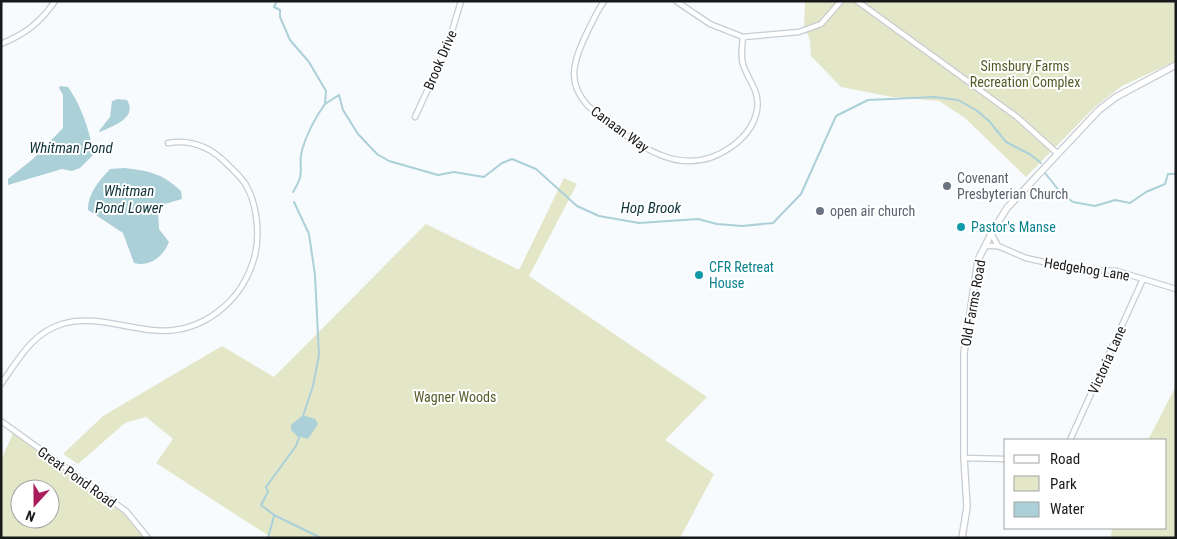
<svg xmlns="http://www.w3.org/2000/svg" width="1177" height="539" viewBox="0 0 1177 539" font-family="'Roboto Condensed',sans-serif">
	<style>
		.green { fill: #e3e7c8; fill-rule: evenodd }
		.water { fill: #abd0d8 }
		.lines { fill: none; stroke-linecap: round; stroke-linejoin: round }
		.stream { stroke: #abd0d8; stroke-width: 2 }
		.street-casing { stroke: #c6ccd1; stroke-width: 7 }
		.secondary-casing { stroke: #c6ccd1; stroke-width: 8 }
		.street { stroke: #fff; stroke-width: 4.5 }
		.secondary { stroke: #fff; stroke-width: 5.5 }
		.worship-dot { fill: #6b7280; stroke: #fff; stroke-width: 2 }
		.culture-dot { fill: #0f9aa8; stroke: #fff; stroke-width: 2 }
		.labels { text-anchor: middle; stroke-width: 4; stroke-linejoin: round; paint-order: stroke }
		.street-label { font-size: 14px; fill: #17191b; stroke: #fff }
		.park-label { font-size: 14px; fill: #575b29; stroke: #fff }
		.worship-label { font-size: 14px; fill: #5b616d; stroke: #fff; text-anchor: start }
		.culture-label { font-size: 14px; fill: #0d838f; stroke: #fff; text-anchor: start }
		.water-label { font-size: 15px; font-style: italic; fill: #0f343a; stroke: #fff }
	</style>
	<rect width="100%" height="100%" fill="#f8fbfe"/>
	<!-- green -->
	<g class="green">
		<polygon points="805,1 1176,1 1176,61 1122,86 1095,107 1026,177 965,118 939,101 892,97 841,87 811,56 810,41 804,25"/>
		<polygon points="564,178 577,184 529,276 707,397 665,440 714,474 680,538 272,538 156,463 173,439 146,417 125,423 78,464 63,454 103,416 222,346 274,377 426,224 519,270"/>
		<polygon points="1176,386 1176,538 1110,538 1113,528 1166,528 1166,440 1148,440"/>
		<path d="M14,431L126,511L148,538H1V460ZM20,489H50V519H20Z"/>
	</g>
	<!-- water -->
	<g class="water">
		<path d="M60,86L68,87C81,105 91,133 93,155L80,168L72,171L62,169L8,185V179L34,158L63,128V95L59,88Z"/>
		<path d="M118,99L127,100C138,118 113,126 100,132L99,131L110,117L112,101Z"/>
		<path d="M124,168C149,171 162,173 181,191L182,199L165,204L158,210L159,229L169,242C163,257 150,267 134,263L123,233L88,210C88,193 99,181 110,169Z"/>
		<polygon points="303,415 315,419 318,424 308,439 297,436 291,430 291,425"/>
	</g>
	<g class="lines">
		<!-- stream -->
		<g class="stream">
			<polyline points="277,1 274,7 280,10 280,17 290,40 309,62 326,91 325,104 339,95 343,110 358,134 377,154 389,161 438,175 454,172 484,177 502,163 512,159 536,169 577,206 599,216 639,223 698,219 717,224 742,226 773,223 801,194 836,116 868,100 934,97 958,100 976,110 989,121 1006,142 1031,155 1041,163"/>
			<polyline points="1045,173 1061,193 1073,202 1095,206 1115,200 1130,203 1146,192 1165,184 1168,174 1176,174"/>
			<path d="M293,192C307,170 297,170 302,150C307,133 315,118 325,104"/>
			<polyline points="294,202 309,234 315,275 319,355 313,386 303,416"/>
			<polyline points="300,435 296,446 266,487 268,492 261,505 274,515 321,538"/>
			<polyline points="268,538 274,516"/>
		</g>
		<defs>
			<g id="street">
				<path d="M604,1C596,13 590,26 584,39C572,65 568,84 588,106C629,138 678,185 731,147C744,138 754,126 757,110C760,92 750,83 744,67C740,58 742,46 743,37L710,24L676,1"/>
				<polyline points="857,1 1017,117 1057,153"/>
				<polyline points="743,37 799,32 821,24 841,1"/>
				<path d="M1,44C25,34 40,23 55,1"/>
				<polyline points="415,117 447,48 461,1"/>
				<polyline points="991,233 998,246"/>
				<polyline points="985,246 998,246 1026,258 1075,269 1117,271 1176,289"/>
				<path d="M1,384C18,360 32,333 62,324C91,315 122,327 151,330C201,336 243,302 255,255C260,234 257,204 246,185C242,178 234,171 228,165C211,147 192,139 168,143"/>
				<polyline points="1,421 126,511 148,538"/>
				<polyline points="1070,440 1143,279"/>
				<polyline points="964,458 1006,459"/>
			</g>
			<polyline id="secondary" points="962,538 967,507 964,458 964,353 978,260 992,232 1007,208 1099,110 1116,97 1176,65"/>
		</defs>
		<!-- street casing -->
		<use href="#street" class="street-casing"/>
		<!-- secondary casing -->
		<use href="#secondary" class="secondary-casing"/>
		<!-- street -->
		<use href="#street" class="street"/>
		<!-- secondary -->
		<use href="#secondary" class="secondary"/>
	</g>
	<!-- markers -->
	<g class="worship-dot">
		<circle cx="947" cy="186" r="5"/>
		<circle cx="820" cy="211" r="5"/>
	</g>
	<g class="culture-dot">
		<circle cx="961" cy="227" r="5"/>
		<circle cx="699" cy="275" r="5"/>
	</g>
	<g class="labels">
		<!-- street labels -->
		<g class="street-label">
			<text transform="translate(440 60) rotate(-67)" y="5">Brook Drive</text>
			<text transform="translate(620 129) rotate(36)" y="5">Canaan Way</text>
			<text transform="translate(1087 269) rotate(9)" y="5">Hedgehog Lane</text>
			<text transform="translate(973 303) rotate(-80)" y="5">Old Farms Road</text>
			<text transform="translate(1107 360) rotate(-66)" y="5">Victoria Lane</text>
			<text transform="translate(77 477) rotate(36)" y="5">Great Pond Road</text>
		</g>
		<!-- park labels -->
		<g class="park-label">
			<text x="1025" y="71">Simsbury Farms<tspan x="1025" dy="16">Recreation Complex</tspan></text>
			<text x="455" y="402">Wagner Woods</text>
		</g>
		<!-- worship labels -->
		<g class="worship-label">
			<text x="957" y="183">Covenant<tspan x="957" dy="16">Presbyterian Church</tspan></text>
			<text x="830" y="216">open air church</text>
		</g>
		<!-- culture labels -->
		<g class="culture-label">
			<text x="971" y="232">Pastor's Manse</text>
			<text x="709" y="272">CFR Retreat<tspan x="709" dy="16">House</tspan></text>
		</g>
		<!-- water labels -->
		<g class="water-label">
			<text x="71" y="153">Whitman Pond</text>
			<text x="129" y="196">Whitman<tspan x="129" dy="17">Pond Lower</tspan></text>
			<text x="651" y="213">Hop Brook</text>
		</g>
	</g>
	<!-- border -->
	<rect width="1177" height="539" fill="none" stroke="#17191b" stroke-width="5"/>
	<!-- legend -->
	<rect x="1004" y="439" width="162" height="90" fill="#ffffff" stroke="#a2a3a4"/>
	<rect x="1014" y="455" width="25" height="8" fill="#ffffff" stroke="#a2a3a4"/>
	<text x="1050" y="464" font-size="15" fill="#17191b">Road</text>
	<rect x="1014" y="476" width="25" height="15" fill="#e3e7c8" stroke="#a2a3a4"/>
	<text x="1050" y="489" font-size="15" fill="#17191b">Park</text>
	<rect x="1014" y="502" width="25" height="15" fill="#abd0d8" stroke="#a2a3a4"/>
	<text x="1050" y="514" font-size="15" fill="#17191b">Water</text>
	<!-- north arrow -->
	<g transform="translate(35 504) rotate(201)"><circle r="24" fill="#ffffff" stroke="#a2a3a4"/>
	<path d="M0-4L9 19L0 12L-9 19Z" fill="#aa1d5d"/>
	<text y="-8" font-size="14" font-weight="bold" text-anchor="middle" fill="#17191b">N</text>
	</g>
</svg>
